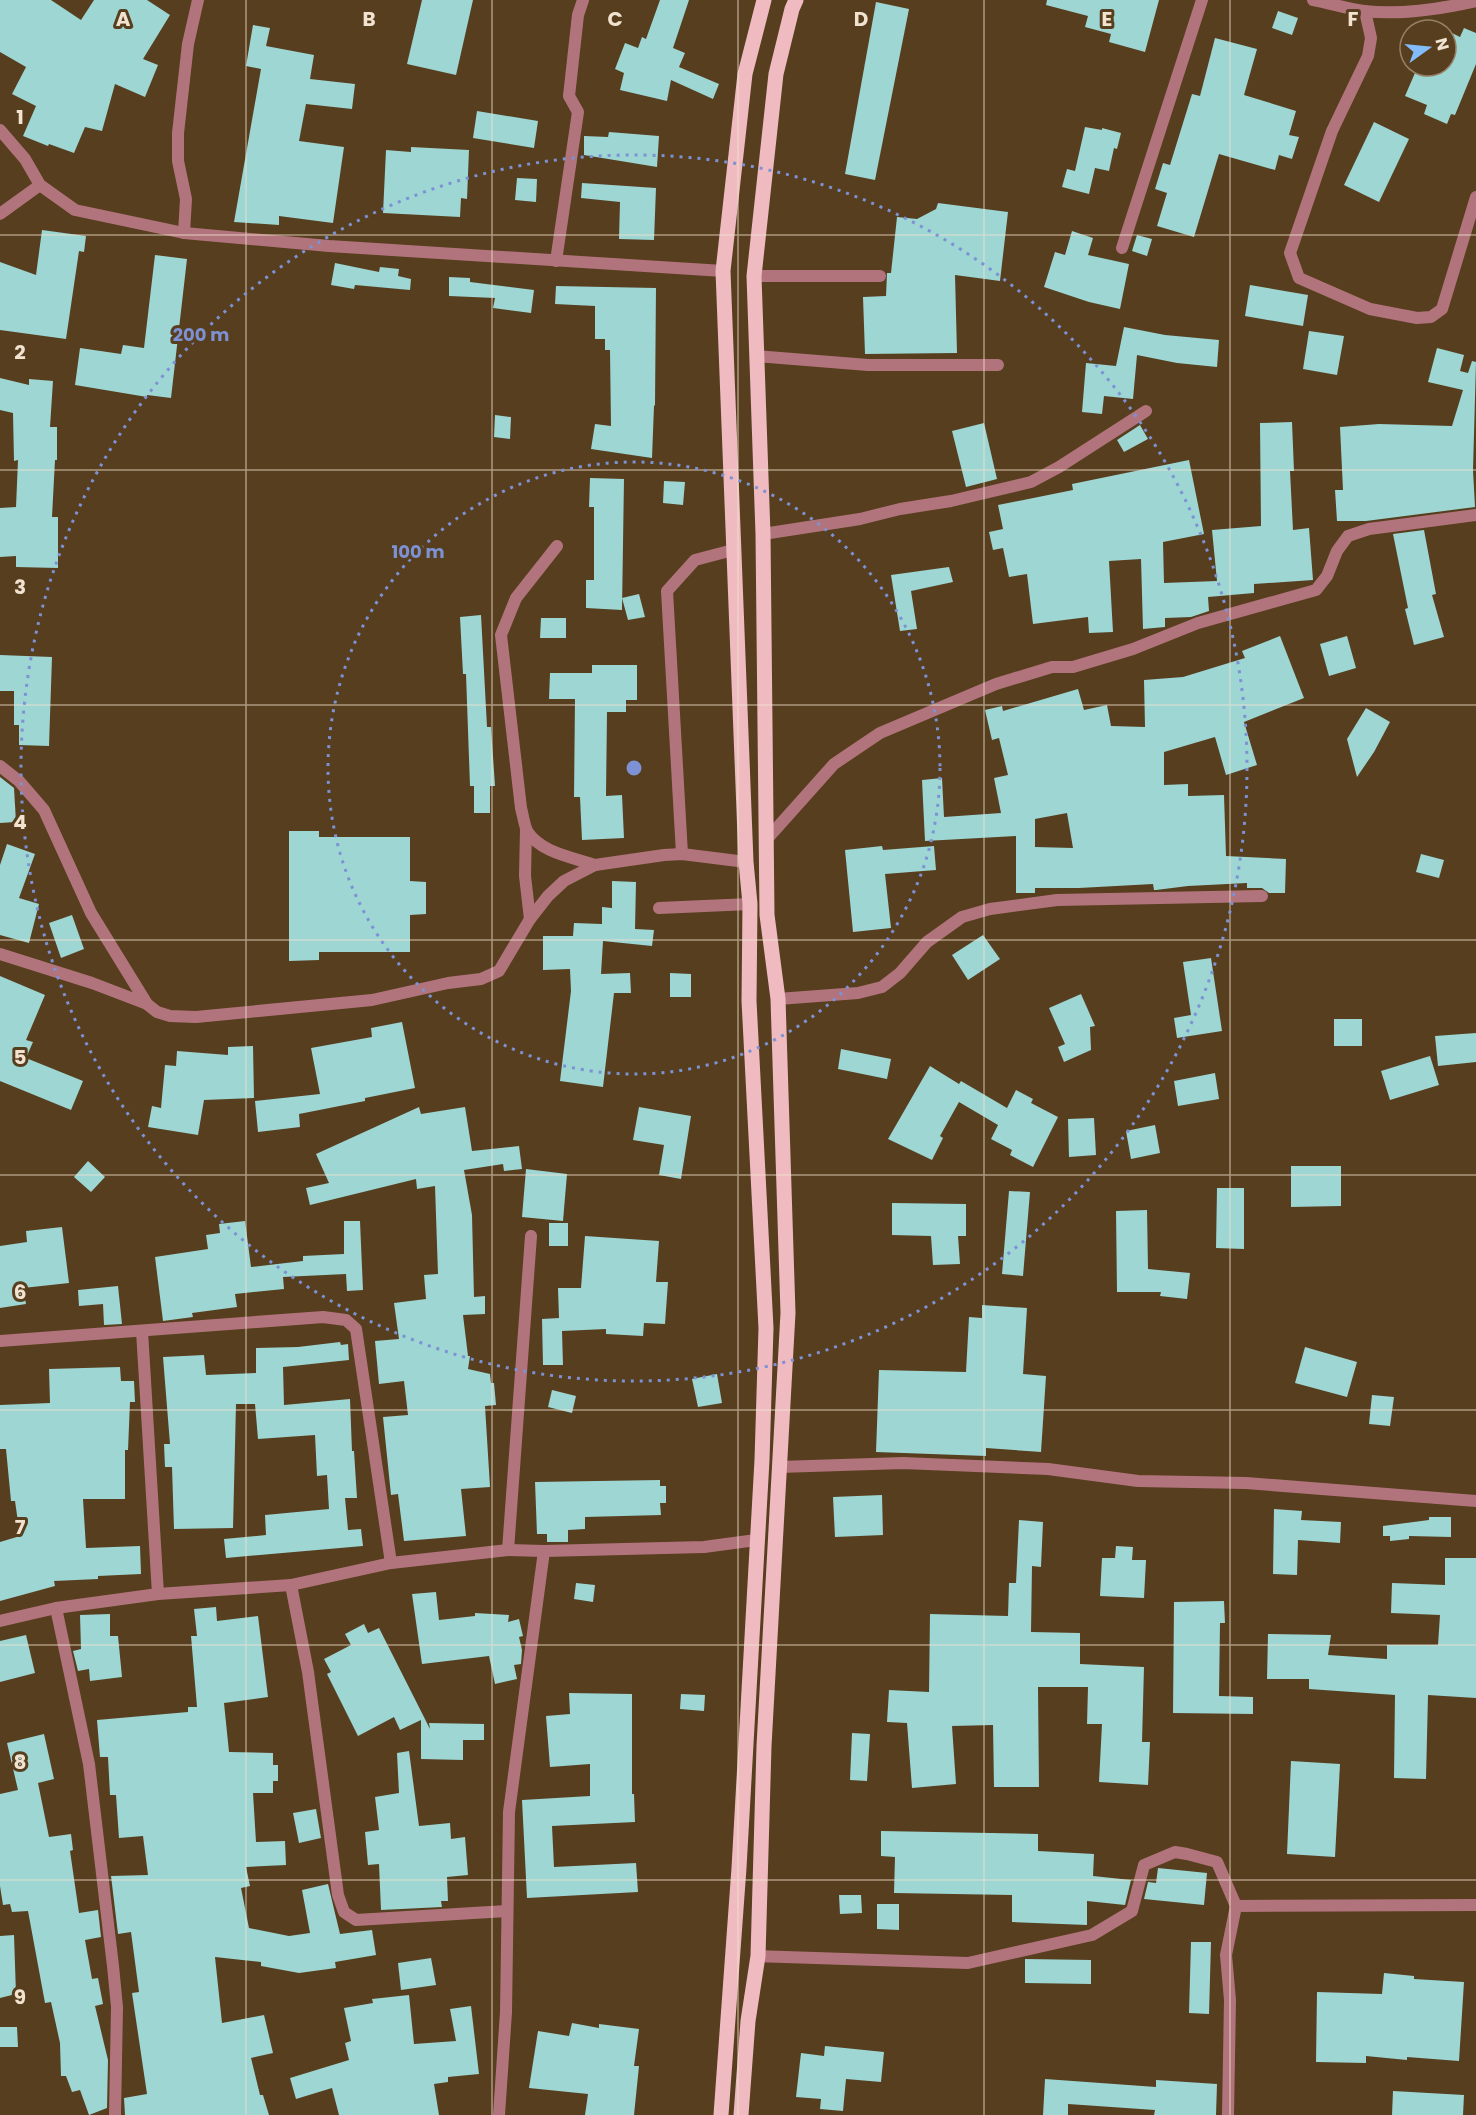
<svg xmlns="http://www.w3.org/2000/svg" width="1476" height="2115" viewBox="0 0 1476 2115" font-family="Poppins,sans-serif">
	<style>
		.building { fill: #9dd6d3; fill-rule: evenodd }
		.lines { fill: none; stroke-linecap: round; stroke-linejoin: round }
		.lane { stroke: #b2747c; stroke-width: 12 }
		.street { stroke: #b2747c; stroke-width: 12 }
		.primary { stroke: #efbbc1; stroke-width: 15 }
		.grid { fill: none; stroke: #f2e3d1; stroke-width: 1.5; stroke-opacity: 0.55 }
		.ring { fill: none; stroke: #7d91d5; stroke-width: 3; stroke-dasharray: 3 6 }
		.grid-label { font-size: 20px; text-anchor: middle; font-weight: bold; fill: #f2e3d1; stroke: #573e1e; stroke-width: 6; stroke-linejoin: round; paint-order: stroke }
		.centre { fill: #7d91d5; stroke: #573e1e; stroke-width: 3 }
		.ring-label { font-size: 18px; text-anchor: middle; font-weight: bold; fill: #7d91d5; stroke: #573e1e; stroke-width: 6; stroke-linejoin: round; paint-order: stroke }
	</style>
	<rect width="100%" height="100%" fill="#573e1e"/>
	<!-- building -->
	<g class="building">
		<polygon points="0,0 51,0 81,20 94,0 147,0 170,15 143,59 158,65 145,97 115,84 102,131 85,127 74,153 49,144 48,146 23,136 36,106 12,94 26,67 0,52"/>
		<polygon points="422,0 473,0 456,75 407,64"/>
		<polygon points="660,0 689,0 673,48 685,53 679,67 719,84 713,99 671,80 667,101 620,90 624,73 615,69 625,43 638,48 642,37 646,39"/>
		<polygon points="1047,0 1159,0 1145,52 1109,42 1111,34 1085,27 1088,16 1046,5"/>
		<polygon points="876,2 909,9 875,180 845,174"/>
		<polygon points="1278,11 1298,18 1292,35 1272,28"/>
		<polygon points="253,25 270,28 266,46 314,55 310,79 355,84 352,109 306,104 299,141 344,147 333,223 279,216 279,225 234,222 261,69 246,66"/>
		<polygon points="1464,28 1476,33 1476,64 1455,115 1451,114 1447,124 1424,114 1427,105 1405,96 1418,66 1446,66 1446,30 1460,37"/>
		<polygon points="1215,38 1257,49 1244,95 1296,111 1289,135 1299,137 1292,159 1279,155 1275,170 1219,154 1194,237 1157,226 1167,193 1155,189 1163,163 1170,165 1192,94 1200,96"/>
		<polygon points="477,111 538,121 534,148 473,138"/>
		<polygon points="1374,122 1409,139 1379,202 1344,185"/>
		<polygon points="1085,127 1102,130 1102,128 1121,133 1117,149 1114,148 1109,171 1095,168 1089,194 1062,187 1067,169 1075,171"/>
		<polygon points="609,132 659,136 657,167 584,155 584,136 608,137"/>
		<polygon points="411,147 469,150 467,199 461,198 460,217 383,213 386,150 411,152"/>
		<polygon points="517,178 537,179 536,202 515,200"/>
		<polygon points="582,183 656,188 654,240 619,239 620,202 581,198"/>
		<polygon points="938,203 1008,212 1000,281 955,275 957,353 865,354 863,297 886,296 887,273 891,273 897,217 917,219 936,209"/>
		<polygon points="42,230 86,236 84,252 79,251 66,339 0,330 0,262 36,275"/>
		<polygon points="1072,231 1093,238 1088,255 1129,264 1120,309 1089,302 1044,287 1055,252 1065,255"/>
		<polygon points="1137,235 1152,239 1147,256 1132,251"/>
		<polygon points="155,255 187,259 171,398 147,395 147,397 75,385 80,348 121,354 123,345 144,348"/>
		<polygon points="335,263 379,272 380,267 399,269 398,276 411,279 410,290 355,285 354,289 331,285"/>
		<polygon points="449,277 470,278 470,282 534,290 531,313 493,308 495,298 449,296"/>
		<polygon points="1250,285 1308,295 1303,326 1245,316"/>
		<polygon points="556,286 656,288 655,405 654,406 652,458 591,449 595,424 611,426 610,350 605,350 605,339 595,339 595,306 555,304"/>
		<polygon points="1124,327 1165,335 1219,340 1217,367 1177,363 1137,355 1133,399 1104,396 1102,414 1082,412 1086,363 1116,366"/>
		<polygon points="1309,331 1344,336 1337,375 1303,369"/>
		<polygon points="1437,348 1464,355 1460,371 1468,373 1472,361 1476,362 1473,470 1475,507 1366,521 1337,521 1335,490 1343,490 1340,427 1379,424 1452,426 1463,390 1428,382"/>
		<polygon points="0,378 29,385 29,379 53,381 50,427 57,427 57,460 55,460 52,517 58,517 58,568 16,567 16,556 0,557 0,508 16,507 18,460 14,461 13,413 0,410"/>
		<polygon points="495,415 511,417 510,439 494,437"/>
		<polygon points="1292,422 1294,471 1290,471 1293,530 1309,528 1313,580 1254,584 1254,593 1208,597 1209,611 1191,617 1165,618 1165,627 1143,629 1141,559 1109,561 1113,632 1089,633 1088,617 1033,624 1027,574 1009,577 1003,548 993,550 989,532 1003,529 998,505 1073,490 1072,484 1189,460 1204,534 1163,542 1164,583 1217,581 1212,530 1261,526 1260,423"/>
		<polygon points="984,423 997,479 966,487 952,431"/>
		<polygon points="1140,425 1148,439 1124,452 1117,440"/>
		<polygon points="590,478 624,479 622,610 586,608 586,580 594,580 594,507 589,507"/>
		<polygon points="664,481 685,482 683,505 663,503"/>
		<polygon points="1424,530 1436,594 1432,595 1444,637 1414,645 1405,609 1408,608 1393,534"/>
		<polygon points="949,567 953,582 911,591 917,629 900,631 891,575"/>
		<polygon points="639,594 645,617 628,620 622,598"/>
		<polygon points="481,615 487,727 491,727 495,786 490,786 490,813 474,813 474,786 470,786 466,674 463,674 460,617"/>
		<polygon points="541,618 566,618 566,638 540,638"/>
		<path d="M1280,636L1304,698L1244,722L1257,765L1226,775L1215,737L1164,752V785L1188,784V796L1224,795L1226,856L1286,859L1285,893H1269L1262,888H1247V883L1188,886L1156,890H1154L1153,884L1079,888H1035V893H1016V836L925,841L922,780L942,778L944,817L1001,813L994,778L1008,775L999,738L992,740L985,710L1002,706L1003,711L1078,689L1084,710L1107,705L1111,726L1145,727L1144,680L1183,677L1245,658L1242,651ZM1067,813L1073,848L1035,847V819Z"/>
		<polygon points="1347,636 1356,668 1329,676 1320,644"/>
		<polygon points="0,655 52,657 49,746 19,745 19,725 14,725 14,691 0,691"/>
		<polygon points="592,665 637,665 637,700 626,700 626,712 607,712 606,796 622,795 624,838 582,840 580,797 574,797 575,699 549,699 550,673 592,673"/>
		<polygon points="1366,708 1390,722 1374,752 1357,777 1347,739"/>
		<polygon points="0,777 14,788 16,822 0,823"/>
		<polygon points="289,831 319,831 319,837 410,837 410,881 426,882 426,914 410,915 410,952 319,952 319,960 289,961"/>
		<polygon points="7,844 35,854 19,898 39,904 29,943 0,935 0,865"/>
		<polygon points="882,846 883,850 934,846 936,870 885,874 891,928 853,932 845,850"/>
		<polygon points="1421,854 1444,860 1439,878 1416,872"/>
		<polygon points="612,881 636,882 635,929 654,930 652,946 603,941 601,974 630,973 631,993 614,993 603,1087 560,1081 571,991 570,969 543,970 543,936 573,936 574,923 602,924 602,907 612,908"/>
		<polygon points="72,915 84,949 61,958 49,923"/>
		<polygon points="983,935 1000,959 968,980 952,955"/>
		<polygon points="1211,958 1222,1031 1177,1038 1174,1018 1191,1015 1183,962"/>
		<polygon points="670,973 691,974 691,997 670,997"/>
		<polygon points="0,976 45,995 26,1040 33,1042 26,1058 83,1081 71,1110 0,1081"/>
		<polygon points="1081,994 1095,1026 1090,1027 1091,1050 1064,1062 1058,1047 1065,1044 1049,1008"/>
		<rect x="1334" y="1019" width="28" height="27"/>
		<polygon points="402,1022 415,1088 365,1098 365,1101 299,1114 300,1127 258,1132 255,1101 320,1094 311,1048 372,1037 371,1028"/>
		<polygon points="1476,1033 1476,1062 1438,1066 1435,1036"/>
		<polygon points="253,1046 254,1098 204,1100 198,1135 148,1127 152,1106 161,1108 165,1065 176,1066 177,1051 228,1055 228,1047"/>
		<polygon points="841,1049 891,1059 887,1079 838,1069"/>
		<polygon points="1430,1056 1439,1085 1390,1100 1381,1071"/>
		<polygon points="930,1066 959,1084 961,1081 1007,1108 1016,1090 1033,1099 1031,1103 1058,1117 1033,1167 1010,1155 1012,1150 991,1139 998,1125 959,1102 940,1136 943,1138 932,1160 888,1139"/>
		<polygon points="1215,1073 1219,1099 1178,1106 1174,1081"/>
		<polygon points="419,1107 421,1114 465,1107 472,1151 519,1146 522,1169 504,1171 503,1164 464,1170 472,1215 474,1297 485,1296 485,1314 463,1315 468,1356 470,1356 468,1369 490,1374 491,1383 494,1383 496,1405 485,1406 490,1487 461,1489 466,1536 404,1541 398,1494 391,1495 383,1417 408,1415 404,1381 379,1384 375,1341 399,1339 394,1303 426,1299 424,1275 438,1274 435,1186 417,1189 416,1179 310,1205 306,1188 329,1183 316,1154"/>
		<polygon points="639,1107 691,1116 681,1179 659,1175 664,1145 633,1140"/>
		<polygon points="1094,1118 1096,1155 1069,1157 1068,1119"/>
		<polygon points="1155,1125 1160,1153 1131,1159 1126,1131"/>
		<polygon points="88,1161 105,1177 91,1192 74,1177"/>
		<polygon points="1291,1166 1341,1166 1341,1206 1291,1207"/>
		<polygon points="526,1169 567,1174 563,1221 522,1217"/>
		<polygon points="1217,1188 1244,1188 1244,1249 1216,1248"/>
		<polygon points="1009,1191 1030,1192 1023,1276 1002,1274"/>
		<polygon points="892,1203 966,1204 966,1236 958,1236 960,1264 933,1265 931,1236 892,1235"/>
		<polygon points="1147,1210 1148,1269 1190,1273 1187,1299 1160,1296 1161,1292 1117,1292 1116,1211"/>
		<polygon points="245,1221 251,1267 303,1261 303,1256 344,1254 344,1221 360,1221 363,1290 347,1291 346,1274 283,1277 284,1289 235,1294 237,1307 192,1313 193,1317 163,1321 155,1257 208,1249 206,1235 220,1233 219,1224"/>
		<rect x="549" y="1223" width="19" height="23"/>
		<polygon points="62,1227 69,1283 23,1288 26,1304 0,1308 0,1246 27,1242 26,1231"/>
		<polygon points="585,1236 659,1241 656,1282 668,1282 665,1324 644,1323 643,1336 606,1334 606,1329 562,1331 563,1365 543,1365 542,1319 559,1318 558,1288 581,1288"/>
		<polygon points="118,1286 122,1324 104,1325 103,1304 79,1306 78,1290"/>
		<polygon points="982,1305 1027,1308 1023,1374 1046,1376 1041,1452 986,1448 986,1456 876,1452 879,1370 966,1372 969,1317 982,1318"/>
		<polygon points="340,1342 341,1345 348,1344 349,1360 283,1367 284,1405 350,1399 352,1451 354,1451 357,1498 345,1498 348,1530 361,1529 363,1546 226,1558 224,1539 266,1535 265,1515 329,1509 327,1475 317,1476 315,1435 258,1439 255,1404 236,1404 233,1528 174,1529 172,1467 165,1467 164,1444 170,1444 163,1357 204,1355 206,1375 256,1373 256,1348 298,1347"/>
		<polygon points="1305,1347 1357,1362 1347,1397 1295,1383"/>
		<polygon points="120,1367 121,1381 134,1381 135,1402 130,1402 128,1450 125,1450 125,1499 83,1499 86,1548 140,1546 141,1574 98,1576 98,1579 54,1581 55,1586 0,1601 0,1542 20,1536 15,1501 11,1501 6,1449 0,1449 0,1405 50,1403 49,1369"/>
		<polygon points="717,1374 722,1403 698,1407 692,1379"/>
		<polygon points="552,1390 576,1396 572,1413 548,1407"/>
		<polygon points="1372,1395 1394,1397 1390,1426 1369,1424"/>
		<polygon points="660,1480 660,1486 666,1486 666,1503 660,1503 661,1515 585,1517 585,1529 568,1530 568,1542 547,1542 547,1534 537,1534 535,1482"/>
		<polygon points="882,1495 883,1535 835,1537 833,1497"/>
		<polygon points="1274,1509 1302,1511 1301,1520 1341,1522 1340,1543 1298,1540 1297,1575 1273,1574"/>
		<polygon points="1429,1517 1451,1517 1451,1537 1409,1536 1409,1539 1390,1541 1390,1536 1383,1536 1383,1526 1429,1520"/>
		<polygon points="1019,1520 1043,1522 1041,1567 1032,1566 1031,1632 1080,1633 1080,1664 1144,1667 1142,1742 1150,1742 1148,1785 1099,1782 1102,1724 1087,1724 1088,1687 1038,1687 1039,1787 994,1787 993,1725 952,1726 956,1784 912,1788 907,1723 887,1722 889,1690 929,1692 930,1614 1008,1616 1009,1583 1016,1583"/>
		<polygon points="1116,1546 1133,1547 1132,1560 1146,1560 1144,1598 1100,1596 1102,1558 1115,1558"/>
		<polygon points="1445,1558 1476,1558 1476,1698 1428,1695 1426,1779 1394,1778 1395,1695 1309,1689 1309,1679 1267,1679 1268,1634 1331,1635 1328,1655 1387,1659 1387,1645 1438,1645 1440,1615 1391,1613 1392,1583 1445,1585"/>
		<polygon points="576,1583 595,1585 593,1602 574,1599"/>
		<polygon points="436,1592 439,1620 475,1616 475,1613 509,1615 508,1622 519,1619 523,1636 519,1637 522,1650 521,1664 514,1665 517,1679 495,1684 489,1656 422,1664 412,1594"/>
		<polygon points="1224,1601 1225,1623 1220,1623 1219,1696 1253,1697 1253,1714 1173,1713 1174,1602"/>
		<polygon points="216,1607 217,1621 258,1616 268,1697 224,1703 229,1752 273,1753 273,1765 278,1765 278,1781 273,1781 273,1793 253,1793 256,1842 285,1841 286,1865 246,1867 250,1886 241,1888 249,1928 289,1936 310,1933 302,1890 328,1884 340,1934 372,1930 376,1955 335,1962 336,1968 299,1973 261,1966 261,1962 215,1957 222,2023 264,2015 273,2053 251,2058 260,2095 263,2095 269,2115 125,2115 124,2098 147,2094 132,1993 139,1992 131,1932 118,1934 111,1876 148,1875 143,1836 119,1838 116,1795 110,1795 108,1757 100,1757 97,1720 188,1712 188,1707 197,1707 191,1636 197,1636 194,1609"/>
		<polygon points="110,1614 110,1636 118,1636 122,1677 90,1681 89,1669 78,1671 73,1651 81,1649 80,1615"/>
		<polygon points="364,1624 368,1633 379,1628 430,1729 429,1723 484,1724 484,1740 463,1740 463,1760 421,1759 421,1720 400,1730 394,1717 358,1736 327,1674 331,1672 324,1659 351,1645 345,1634"/>
		<polygon points="26,1635 35,1673 0,1682 0,1641"/>
		<polygon points="569,1693 632,1694 632,1794 634,1794 635,1822 552,1826 554,1867 636,1863 638,1892 527,1898 522,1800 590,1796 590,1764 550,1767 546,1716 570,1714"/>
		<polygon points="681,1694 705,1695 704,1711 680,1709"/>
		<polygon points="852,1733 870,1734 867,1781 850,1780"/>
		<polygon points="44,1734 54,1779 38,1783 49,1837 71,1834 73,1850 70,1851 79,1913 98,1910 101,1937 85,1940 92,1979 98,1978 103,2004 95,2006 108,2060 107,2108 89,2115 80,2090 72,2092 66,2076 61,2076 60,2043 51,2002 45,2003 28,1911 12,1912 10,1904 3,1905 0,1886 0,1794 18,1790 7,1743"/>
		<polygon points="409,1751 419,1826 450,1823 451,1839 465,1837 468,1875 447,1877 448,1901 441,1901 442,1907 381,1910 379,1864 368,1865 365,1832 379,1830 375,1797 399,1793 397,1753"/>
		<polygon points="1291,1761 1340,1764 1335,1857 1287,1854"/>
		<polygon points="316,1809 321,1838 299,1843 293,1813"/>
		<polygon points="881,1831 1038,1834 1038,1851 1094,1854 1093,1876 1131,1880 1125,1905 1087,1901 1087,1925 1012,1922 1012,1895 894,1893 895,1857 881,1856"/>
		<polygon points="1158,1868 1207,1873 1204,1905 1144,1899 1148,1882 1156,1883"/>
		<polygon points="839,1895 861,1895 862,1913 840,1914"/>
		<polygon points="877,1904 899,1904 899,1930 877,1929"/>
		<polygon points="14,1935 16,1994 0,1998 0,1936"/>
		<polygon points="1191,1942 1211,1942 1209,2014 1189,2013"/>
		<polygon points="431,1958 436,1985 401,1990 398,1963"/>
		<polygon points="1025,1959 1091,1960 1091,1984 1025,1983"/>
		<polygon points="1384,1973 1414,1976 1414,1979 1464,1982 1459,2061 1407,2057 1407,2060 1366,2056 1366,2063 1316,2062 1317,1992 1382,1994"/>
		<polygon points="409,1995 414,2044 456,2041 450,2009 471,2006 479,2074 448,2077 448,2082 434,2084 439,2115 339,2115 332,2088 296,2099 290,2078 349,2060 345,2043 351,2041 344,2008 373,2003 372,1999"/>
		<polygon points="572,2023 599,2028 599,2024 639,2029 634,2066 639,2066 634,2115 585,2115 588,2094 529,2088 538,2031 569,2036"/>
		<polygon points="0,2027 17,2027 18,2047 0,2047"/>
		<polygon points="825,2046 884,2052 881,2082 846,2079 843,2111 820,2109 821,2099 796,2097 801,2053 824,2056"/>
		<polygon points="1045,2079 1156,2087 1156,2080 1217,2084 1216,2115 1154,2115 1155,2110 1068,2104 1068,2115 1043,2115"/>
		<polygon points="1393,2091 1464,2095 1463,2115 1392,2115"/>
	</g>
	<g class="lines">
		<!-- lane -->
		<g class="lane">
			<polyline points="0,214 40,185"/>
			<polyline points="754,276 880,276"/>
			<polyline points="756,356 868,365 998,365"/>
		</g>
		<!-- street -->
		<g class="street">
			<path d="M1313,0C1330,3 1347,9 1364,11C1400,15 1441,9 1476,1"/>
			<polyline points="1365,11 1371,38 1368,56 1332,131 1290,253 1299,278 1370,309 1417,318 1431,317 1442,309 1476,197"/>
			<polyline points="0,130 25,159 40,185 75,210 184,233 329,246 723,271"/>
			<polyline points="184,233 186,199 178,161 178,133 188,44 198,0"/>
			<polyline points="1122,248 1202,0"/>
			<polyline points="556,261 578,112 569,96 578,15 583,0"/>
			<polyline points="763,534 860,519 900,509 951,501 1031,482 1059,467 1146,411"/>
			<path d="M557,546L516,598L501,635L521,808C523,815 524,824 527,831C541,853 572,857 595,865"/>
			<polyline points="0,766 19,781 44,810 91,913 147,1004 157,1012 170,1016 196,1017 372,1000 448,983 481,979 499,971 530,919 548,896 564,881 595,865 664,855 682,854 746,862"/>
			<polyline points="526,829 525,876 530,919"/>
			<polyline points="767,839 834,764 880,733 996,684 1052,667 1073,667 1133,649 1198,623 1316,590 1327,576 1337,551 1348,536 1369,529 1476,515"/>
			<polyline points="682,854 667,591 695,560 733,550"/>
			<polyline points="659,908 750,904"/>
			<polyline points="0,954 92,983 147,1004"/>
			<polyline points="778,999 858,993 882,987 900,973 927,942 962,917 990,909 1057,900 1262,896"/>
			<polyline points="142,1331 158,1594"/>
			<polyline points="0,1341 323,1317 346,1320 356,1329 391,1563"/>
			<polyline points="779,1467 903,1463 1048,1469 1138,1481 1246,1483 1476,1501"/>
			<polyline points="508,1550 531,1236"/>
			<polyline points="291,1585 308,1672 338,1895 344,1912 356,1920 507,1911"/>
			<polyline points="56,1608 89,1764 113,1966 117,2007 115,2115"/>
			<polyline points="0,1621 56,1608 158,1594 291,1585 391,1563 508,1550 544,1551 704,1547 756,1540"/>
			<polyline points="1236,1906 1476,1905"/>
			<polyline points="758,1956 968,1963 1092,1935 1132,1911 1144,1865 1175,1852 1187,1854 1217,1862 1236,1906 1226,1955 1230,2000 1228,2115"/>
			<polyline points="499,2115 506,2012 509,1812 544,1551"/>
		</g>
		<!-- primary -->
		<g class="primary">
			<polyline points="721,2115 739,1868 762,1460 766,1328 749,1001 750,904 746,862 723,271 745,74 764,0"/>
			<polyline points="741,2115 748,2021 758,1956 764,1746 788,1313 778,999 767,915 763,534 754,276 776,74 792,9 796,0"/>
		</g>
	</g>
	<!-- grid -->
	<path class="grid" d="M246,0V2115M492,0V2115M738,0V2115M984,0V2115M1230,0V2115M0,235H1476M0,470H1476M0,705H1476M0,940H1476M0,1175H1476M0,1410H1476M0,1645H1476M0,1880H1476"/>
	<!-- distance rings -->
	<g class="ring">
		<circle cx="634" cy="768" r="306"/>
		<circle cx="634" cy="768" r="613"/>
	</g>
	<g class="grid-label">
		<text x="123" y="26">A</text>
		<text x="369" y="26">B</text>
		<text x="615" y="26">C</text>
		<text x="861" y="26">D</text>
		<text x="1107" y="26">E</text>
		<text x="1353" y="26">F</text>
		<text x="20" y="124">1</text>
		<text x="20" y="359">2</text>
		<text x="20" y="594">3</text>
		<text x="20" y="829">4</text>
		<text x="20" y="1064">5</text>
		<text x="20" y="1299">6</text>
		<text x="20" y="1534">7</text>
		<text x="20" y="1769">8</text>
		<text x="20" y="2004">9</text>
	</g>
	<circle cx="634" cy="768" r="9" class="centre"/>
	<g class="ring-label">
		<text x="201" y="341">200 m</text>
		<text x="418" y="558">100 m</text>
	</g>
	<!-- north arrow -->
	<g transform="translate(1428 48) rotate(75)"><circle r="28" fill="#573e1e" stroke="#958066" stroke-width="1.5"/>
	<path d="M0-4.5L10 22L0 15L-10 22Z" fill="#83bcfb"/>
	<text y="-9" font-size="16" font-weight="bold" text-anchor="middle" fill="#f2e3d1">N</text>
	</g>
</svg>
